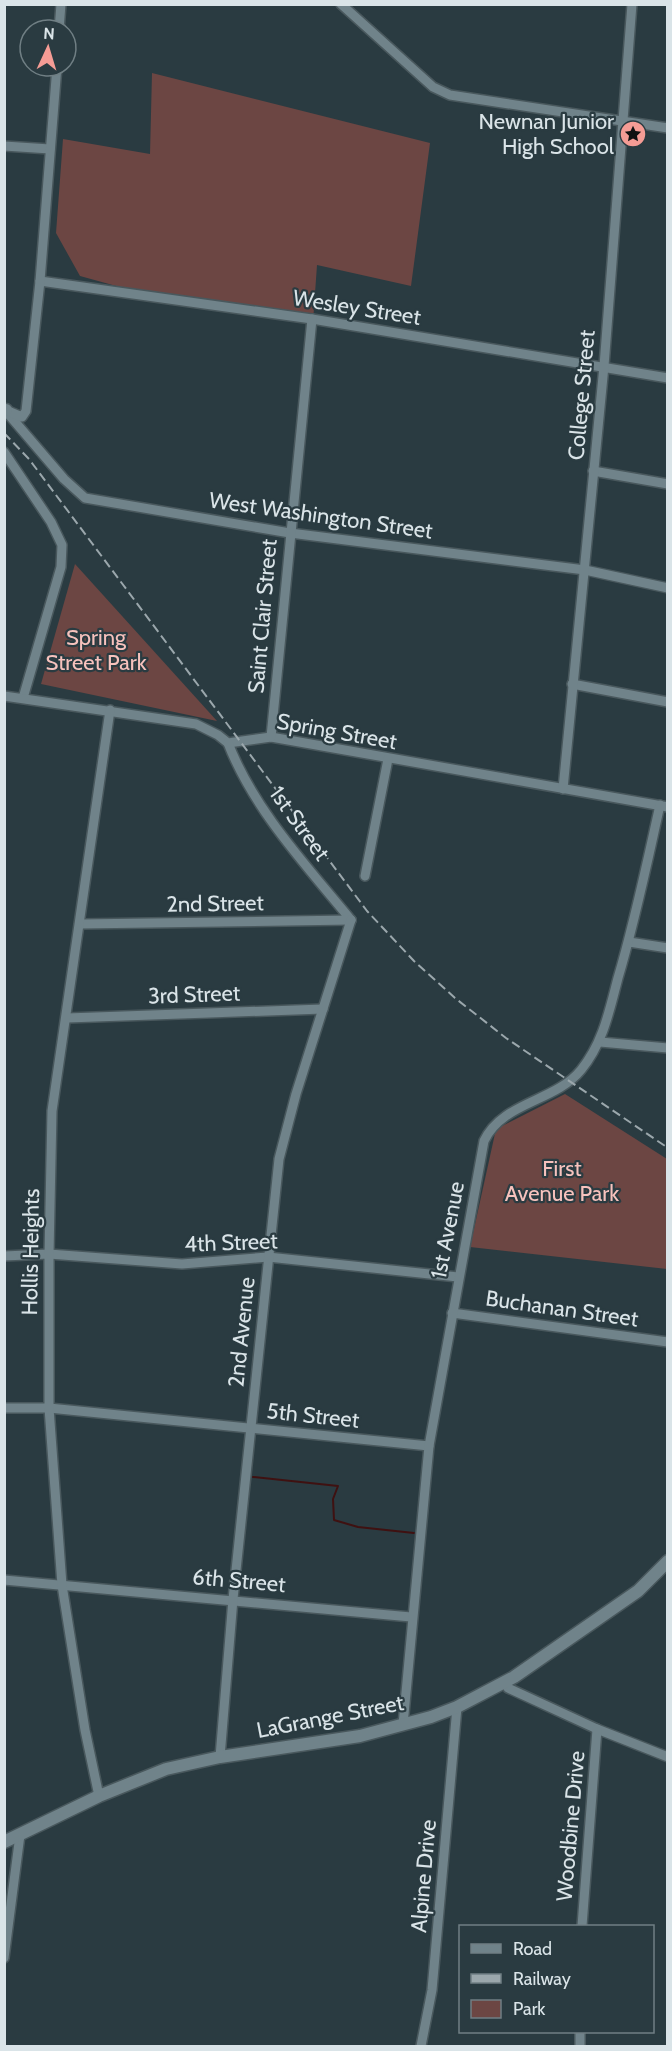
<svg xmlns="http://www.w3.org/2000/svg" width="672" height="2051" viewBox="0 0 672 2051" font-family="Cabin,sans-serif">
	<style>
		.green { fill: #6c4643 }
		.lines { fill: none; stroke-linecap: round; stroke-linejoin: round }
		.stream { stroke: #3f1111; stroke-width: 2 }
		.minor-casing { stroke: #49585d; stroke-width: 12 }
		.tertiary-casing { stroke: #49585d; stroke-width: 15 }
		.minor { stroke: #70838a; stroke-width: 9 }
		.tertiary { stroke: #70838a; stroke-width: 12 }
		.rail { stroke: #9ba7ac; stroke-width: 2; stroke-dasharray: 9 4.5; stroke-linecap: butt }
		.labels { text-anchor: middle; stroke-width: 4.5; stroke-linejoin: round; paint-order: stroke }
		.poi-label { font-size: 22px; fill: #dae4e8; stroke: #2a3b41; text-anchor: end }
		.street-label { font-size: 22px; fill: #dae4e8; stroke: #2a3b41 }
		.park-label { font-size: 22px; fill: #f7c2bd; stroke: #2a3b41 }
	</style>
	<rect width="100%" height="100%" fill="#2a3b41"/>
	<!-- green -->
	<g class="green">
		<polygon points="152,73 430,143 411,286 317,265 313,322 138,292 80,276 56,233 63,139 150,154"/>
		<polygon points="75,564 217,721 41,684"/>
		<polygon points="565,1094 667,1159 667,1269 470,1247 496,1129"/>
	</g>
	<g class="lines">
		<!-- stream -->
		<polyline class="stream" points="253,1477 338,1486 333,1499 334,1520 358,1527 414,1533"/>
		<defs>
			<g id="minor">
				<polyline points="341,4 433,87 450,95 668,128"/>
				<polyline points="59,30 61,4"/>
				<polyline points="4,146 50,149"/>
				<polyline points="40,281 312,319 668,378"/>
				<polyline points="4,409 64,479 85,498 290,533 585,570 668,588"/>
				<polyline points="8,411 22,417 26,411 40,281 57,66"/>
				<polyline points="4,452 51,522 62,545 61,567 23,698"/>
				<polyline points="593,471 668,484"/>
				<polyline points="572,684 668,702"/>
				<polyline points="4,696 196,724 218,735 228,743 271,737 668,807"/>
				<polyline points="271,737 312,319"/>
				<path d="M228,743C254,810 306,865 351,920"/>
				<polyline points="563,789 604,366 632,4"/>
				<polyline points="365,876 388,759"/>
				<polyline points="80,924 351,920"/>
				<polyline points="629,942 668,948"/>
				<polyline points="67,1018 323,1009"/>
				<polyline points="600,1042 668,1048"/>
				<polyline points="4,1256 49,1254 182,1264 268,1257 458,1277"/>
				<polyline points="452,1313 668,1342"/>
				<polyline points="4,1408 49,1408 429,1446"/>
				<polyline points="4,1580 411,1617"/>
				<polyline points="505,1682 508,1688 597,1729 668,1757"/>
				<path d="M403,1725L429,1446L484,1141C502,1102 555,1102 581,1070C603,1043 609,1012 618,978C635,921 647,863 660,805"/>
				<polyline points="220,1757 233,1599 279,1159 296,1094 351,920"/>
				<polyline points="99,1796 85,1730 62,1585 49,1408 49,1254 52,1111 110,710"/>
				<polyline points="582,1926 597,1729"/>
				<polyline points="4,1958 20,1835"/>
				<polyline points="580,2032 580,2046"/>
				<polyline points="421,2046 432,1990 457,1707"/>
			</g>
			<g id="tertiary">
				<polyline points="4,410 6,410"/>
				<polyline points="4,1842 99,1796 166,1769 220,1757 360,1736 431,1717 457,1707 514,1677 638,1591 668,1561"/>
			</g>
		</defs>
		<!-- minor casing -->
		<use href="#minor" class="minor-casing"/>
		<!-- tertiary casing -->
		<use href="#tertiary" class="tertiary-casing"/>
		<!-- minor -->
		<use href="#minor" class="minor"/>
		<!-- tertiary -->
		<use href="#tertiary" class="tertiary"/>
		<!-- rail -->
		<polyline class="rail" points="4,433 29,459 367,911 414,961 455,998 506,1038 668,1148"/>
	</g>
	<!-- icons -->
	<defs>
		<symbol id="sight-disc" viewBox="-11 -11 22 22"><circle r="9.5" fill="#f59c95" stroke="#2a3b41"/><path d="M0-6L1.8-2.2L6-1.7L2.9 1.2L3.7 5.4L0 3.3L-3.7 5.4L-2.9 1.2L-6-1.7L-1.8-2.2Z" fill="#111"/></symbol>
	</defs>
	<g fill-rule="evenodd">
		<use href="#sight-disc" x="618" y="119" width="30" height="30"/>
	</g>
	<g class="labels">
		<!-- poi labels -->
		<g class="poi-label">
			<text x="614" y="129">Newnan Junior<tspan x="614" dy="25">High School</tspan></text>
		</g>
		<!-- street labels -->
		<g class="street-label">
			<text transform="translate(357 307) rotate(9)" y="8">Wesley Street</text>
			<text transform="translate(581 395) rotate(-85)" y="8">College Street</text>
			<text transform="translate(321 515) rotate(8)" y="8">West Washington Street</text>
			<text transform="translate(262 616) rotate(-85)" y="8">Saint Clair Street</text>
			<text transform="translate(337 731) rotate(10)" y="8">Spring Street</text>
			<text transform="translate(300 823) rotate(54)" y="8">1st Street</text>
			<text transform="translate(215 903) rotate(-1)" y="8">2nd Street</text>
			<text transform="translate(194 994) rotate(-2)" y="8">3rd Street</text>
			<text transform="translate(447 1230) rotate(-79)" y="8">1st Avenue</text>
			<text transform="translate(231 1242) rotate(-2)" y="8">4th Street</text>
			<text transform="translate(30 1252) rotate(-89)" y="8">Hollis Heights</text>
			<text transform="translate(562 1308) rotate(8)" y="8">Buchanan Street</text>
			<text transform="translate(241 1332) rotate(-84)" y="8">2nd Avenue</text>
			<text transform="translate(313 1415) rotate(6)" y="8">5th Street</text>
			<text transform="translate(239 1580) rotate(5)" y="8">6th Street</text>
			<text transform="translate(330 1716) rotate(-11)" y="8">LaGrange Street</text>
			<text transform="translate(570 1826) rotate(-85)" y="8">Woodbine Drive</text>
			<text transform="translate(423 1876) rotate(-85)" y="8">Alpine Drive</text>
		</g>
		<!-- park labels -->
		<g class="park-label">
			<text x="96" y="645">Spring<tspan x="96" dy="25">Street Park</tspan></text>
			<text x="562" y="1176">First<tspan x="562" dy="25">Avenue Park</tspan></text>
		</g>
	</g>
	<!-- border -->
	<rect width="672" height="2051" fill="none" stroke="#dae4e8" stroke-width="12"/>
	<!-- legend -->
	<rect x="459" y="1925" width="195" height="108" fill="#2a3b41" stroke="#707f84" stroke-width="1.5"/>
	<rect x="471" y="1944" width="30" height="9" fill="#70838a" stroke="#707f84" stroke-width="1.5"/>
	<text x="513" y="1955" font-size="18" fill="#dae4e8">Road</text>
	<rect x="471" y="1974" width="30" height="9" fill="#9ba7ac" stroke="#707f84" stroke-width="1.5"/>
	<text x="513" y="1985" font-size="18" fill="#dae4e8">Railway</text>
	<rect x="471" y="2000" width="30" height="18" fill="#6c4643" stroke="#707f84" stroke-width="1.5"/>
	<text x="513" y="2015" font-size="18" fill="#dae4e8">Park</text>
	<!-- north arrow -->
	<g transform="translate(48 48) rotate(4)"><circle r="28" fill="#2a3b41" stroke="#707f84" stroke-width="1.5"/>
	<path d="M0-4.5L10 22L0 15L-10 22Z" fill="#f59c95"/>
	<text y="-9" font-size="16" font-weight="bold" text-anchor="middle" fill="#dae4e8">N</text>
	</g>
</svg>
